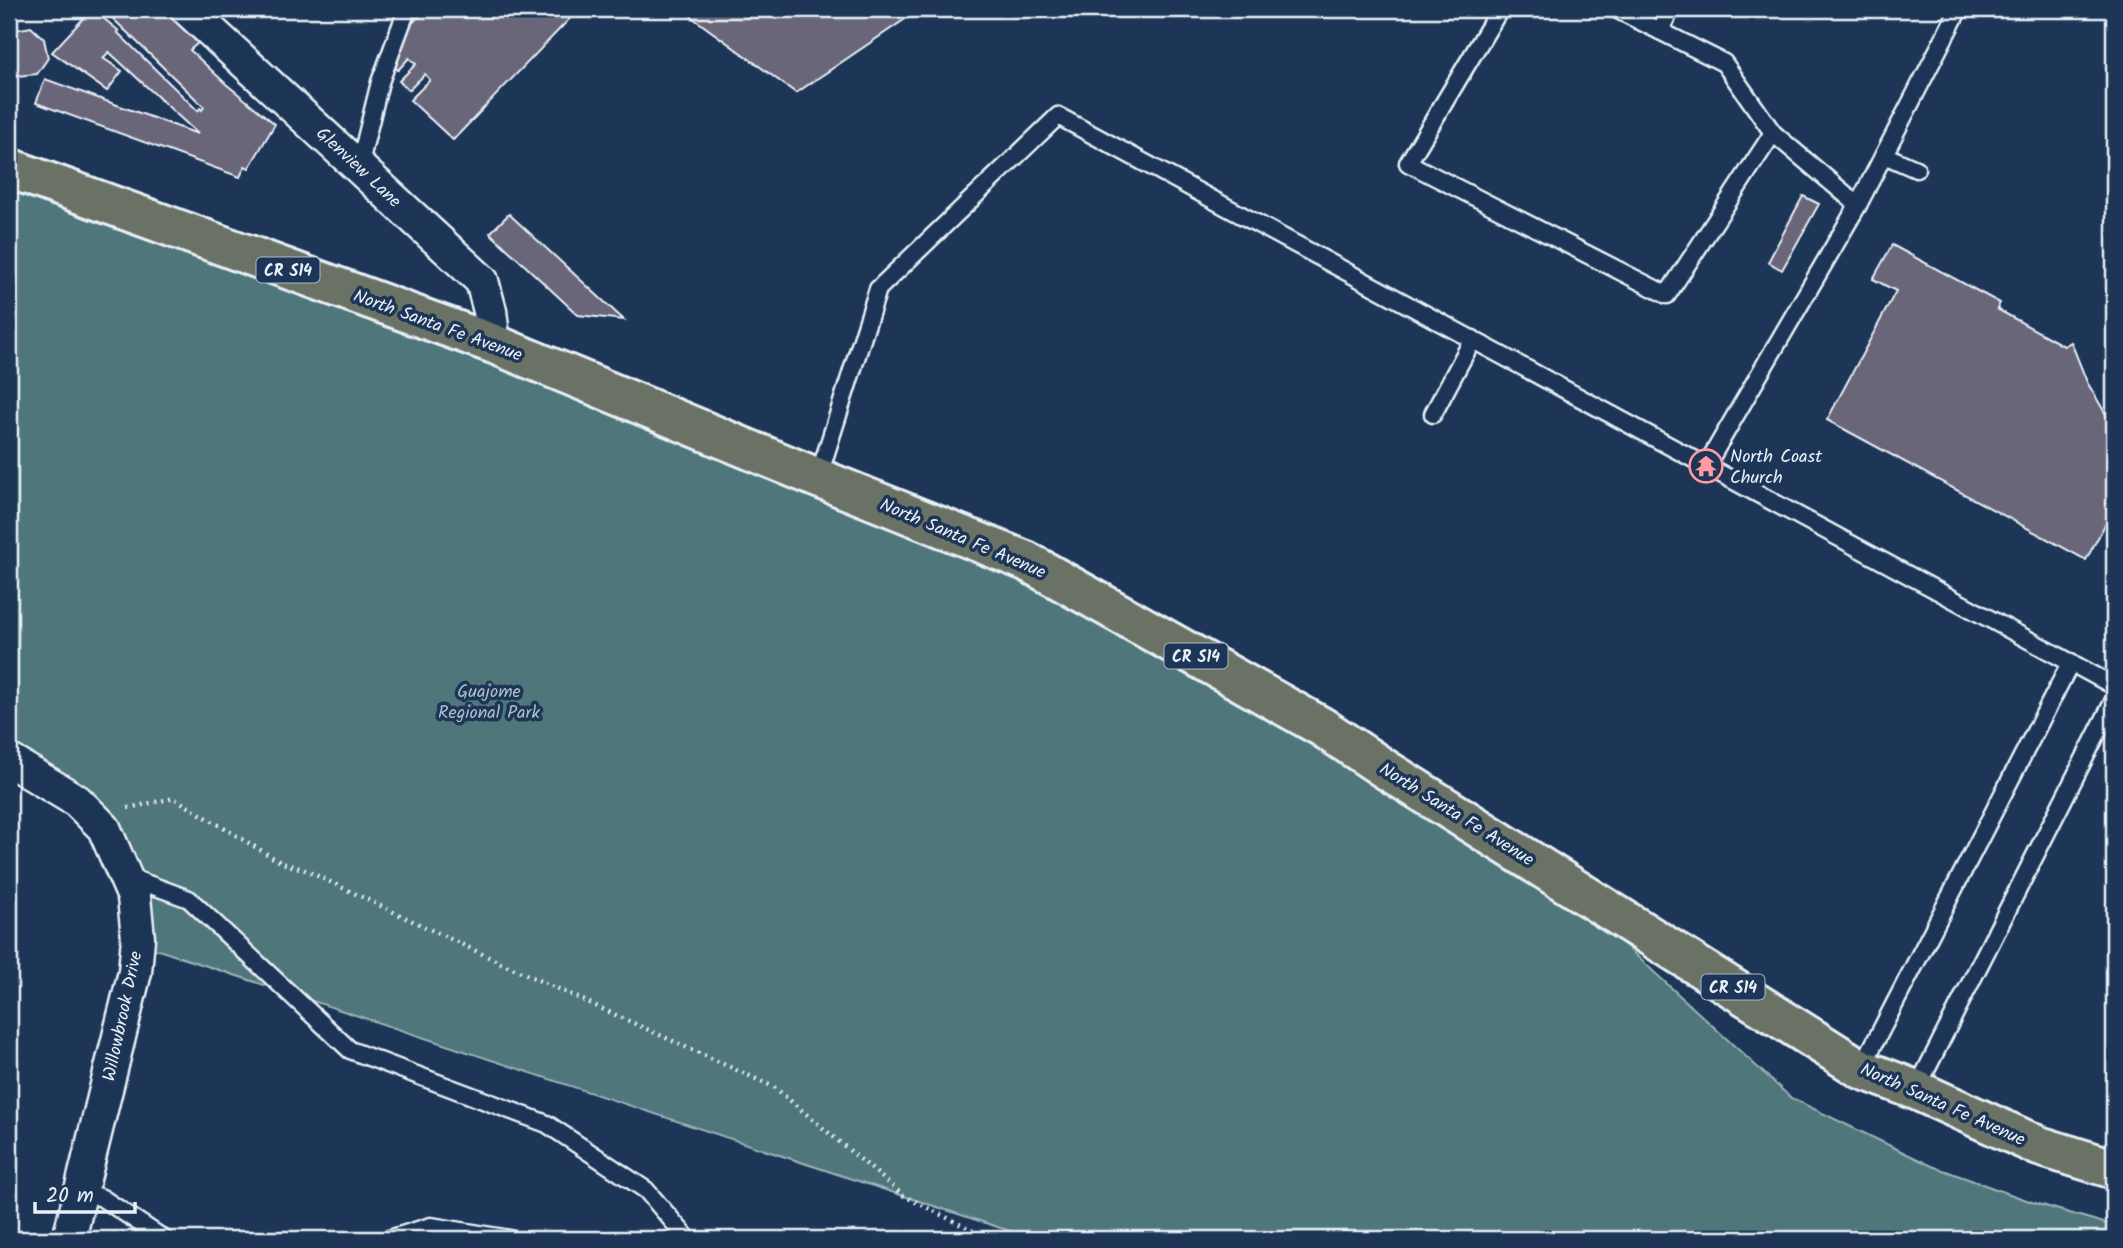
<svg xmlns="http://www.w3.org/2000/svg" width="2123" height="1248" viewBox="0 0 2123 1248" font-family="Kalam,sans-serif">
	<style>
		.green { fill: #4f767a; stroke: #9cb4b9; stroke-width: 2 }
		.building { fill: #6b667a; stroke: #e8f1f8; stroke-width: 2 }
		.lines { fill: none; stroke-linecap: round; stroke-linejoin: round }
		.lane-casing { stroke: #e8f1f8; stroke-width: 21 }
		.street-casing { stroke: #e8f1f8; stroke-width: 37 }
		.primary-casing { stroke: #e8f1f8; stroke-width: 44 }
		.path { stroke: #e8f1f8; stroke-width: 4.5; stroke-dasharray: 2 5; stroke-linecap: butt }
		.lane { stroke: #1d3557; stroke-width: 16 }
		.street { stroke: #1d3557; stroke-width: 32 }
		.primary { stroke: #6a7266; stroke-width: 38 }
		.labels { text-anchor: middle; stroke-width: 7; stroke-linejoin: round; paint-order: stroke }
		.shield { fill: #1d3557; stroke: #abb9c8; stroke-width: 2 }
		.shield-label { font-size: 16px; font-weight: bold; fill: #e8f1f8 }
		.street-label { font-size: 18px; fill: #e8f1f8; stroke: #1d3557 }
		.poi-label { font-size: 18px; fill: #e8f1f8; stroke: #1d3557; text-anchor: start }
		.park-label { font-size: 18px; fill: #abc0c6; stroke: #1d3557 }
	</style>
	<rect width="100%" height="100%" fill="#1d3557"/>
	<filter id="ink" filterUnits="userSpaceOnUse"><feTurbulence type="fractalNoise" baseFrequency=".0143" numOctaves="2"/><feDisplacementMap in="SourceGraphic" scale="14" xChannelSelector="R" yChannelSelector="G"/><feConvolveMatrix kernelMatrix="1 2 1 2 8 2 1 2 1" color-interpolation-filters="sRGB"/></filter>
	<g filter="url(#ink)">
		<!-- green -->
		<polygon class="green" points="9,165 935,521 1552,878 1791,1098 1932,1166 2032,1202 2114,1226 2114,1239 1034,1239 137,943 115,847 9,757"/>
		<!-- building -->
		<g class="building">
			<polygon points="92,9 119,31 117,32 198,111 200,108 202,110 204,107 103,9 163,9 198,43 190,50 226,84 275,124 249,168 245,166 240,177 36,103 45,79 198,134 109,52 103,58 122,71 107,91 52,52"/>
			<polygon points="426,9 579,9 453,140 410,100 430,80 425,74 409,90 399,81 416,64 409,58 398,70 388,61 393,43"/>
			<polygon points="686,9 920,9 796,93 693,18"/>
			<polygon points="31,27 44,39 48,58 37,74 17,76 9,71 9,31"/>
			<polygon points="1803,196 1819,204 1782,270 1768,262"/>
			<polygon points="509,214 624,320 578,315 490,233"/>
			<polygon points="1892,245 2000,303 1997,309 2064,346 2071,342 2087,382 2114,428 2114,508 2086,560 1827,420 1896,291 1873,279"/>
		</g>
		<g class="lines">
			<defs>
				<g id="lane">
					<polyline points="1500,9 1408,163 1667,295 1773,133"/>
					<polyline points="1616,9 1724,63 1773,133 1858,205"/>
					<polyline points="1660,31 1671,9"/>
					<polyline points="1884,155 1916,169"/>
					<polyline points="359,167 380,82 406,12 409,9"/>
					<polyline points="1433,414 1473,339"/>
					<polyline points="1706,466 1858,205 1959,9"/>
					<polyline points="818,478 878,289 1058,116 2114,686"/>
					<polyline points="126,876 189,899 350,1050 547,1124 646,1190 688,1239"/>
					<polyline points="1861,1069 2071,662"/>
					<polyline points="1916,1090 2114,700"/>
					<polyline points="81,1190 102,1198 164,1239"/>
					<polyline points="389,1239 431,1226 510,1239"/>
				</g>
				<g id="street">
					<polyline points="187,9 482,281 490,311 494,344"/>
					<polyline points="9,760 77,801 104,828 134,897 138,938 135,972 69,1239"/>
				</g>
				<polyline id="primary" points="9,168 494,344 818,478 1026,561 1322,727 1385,769 1861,1069 1916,1090 2039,1146 2114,1169"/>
			</defs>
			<!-- lane casing -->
			<use href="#lane" class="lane-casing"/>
			<!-- street casing -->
			<use href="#street" class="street-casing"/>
			<!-- primary casing -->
			<use href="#primary" class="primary-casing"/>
			<!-- path -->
			<polyline class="path" points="128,808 174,798 282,863 303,869 499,962 774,1087 904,1196 989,1239"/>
			<!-- lane -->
			<use href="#lane" class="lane"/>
			<!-- street -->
			<use href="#street" class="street"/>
			<!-- primary -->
			<use href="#primary" class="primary"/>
		</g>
	</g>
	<!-- icons -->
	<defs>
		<symbol id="temple-ring" viewBox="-11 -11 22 22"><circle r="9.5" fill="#1d3557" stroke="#ff9aa2" stroke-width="1.5"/><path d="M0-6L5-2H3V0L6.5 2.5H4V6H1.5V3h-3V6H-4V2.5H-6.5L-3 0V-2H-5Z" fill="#ff9aa2"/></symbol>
	</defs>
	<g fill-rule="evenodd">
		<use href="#temple-ring" x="1687" y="447" width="38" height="38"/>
	</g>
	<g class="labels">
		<!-- shield labels -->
		<g class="shield">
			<rect x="256.5" y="257.5" width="63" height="25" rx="5"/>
			<rect x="1164.5" y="643.5" width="63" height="25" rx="5"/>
			<rect x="1701.5" y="974.5" width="63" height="25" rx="5"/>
		</g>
		<g class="shield-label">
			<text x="288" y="276">CR S14</text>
			<text x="1196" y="662">CR S14</text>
			<text x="1733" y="993">CR S14</text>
		</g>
		<!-- street labels -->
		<g class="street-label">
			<text transform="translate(359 167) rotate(43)" y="6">Glenview Lane</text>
			<text transform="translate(438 325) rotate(20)" y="6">North Santa Fe Avenue</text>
			<text transform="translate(963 538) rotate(23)" y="6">North Santa Fe Avenue</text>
			<text transform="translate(1457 814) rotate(32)" y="6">North Santa Fe Avenue</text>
			<text transform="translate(122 1016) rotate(-78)" y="6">Willowbrook Drive</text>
			<text transform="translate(1943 1104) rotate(24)" y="6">North Santa Fe Avenue</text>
		</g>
		<!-- poi labels -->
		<g class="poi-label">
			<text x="1730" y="462">North Coast<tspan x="1730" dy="21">Church</tspan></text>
		</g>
		<!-- park labels -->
		<g class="park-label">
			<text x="489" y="697">Guajome<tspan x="489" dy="21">Regional Park</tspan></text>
		</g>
	</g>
	<!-- margin -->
	<rect width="2123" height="1248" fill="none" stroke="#1d3557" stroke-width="35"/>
	<rect x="18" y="18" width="2088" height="1213" fill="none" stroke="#e8f1f8" stroke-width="2.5" filter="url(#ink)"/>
	<!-- scale -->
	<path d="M35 1202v10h100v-10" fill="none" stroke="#e8f1f8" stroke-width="3.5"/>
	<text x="46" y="1202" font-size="21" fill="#e8f1f8" stroke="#1d3557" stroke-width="5" paint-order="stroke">20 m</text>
</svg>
